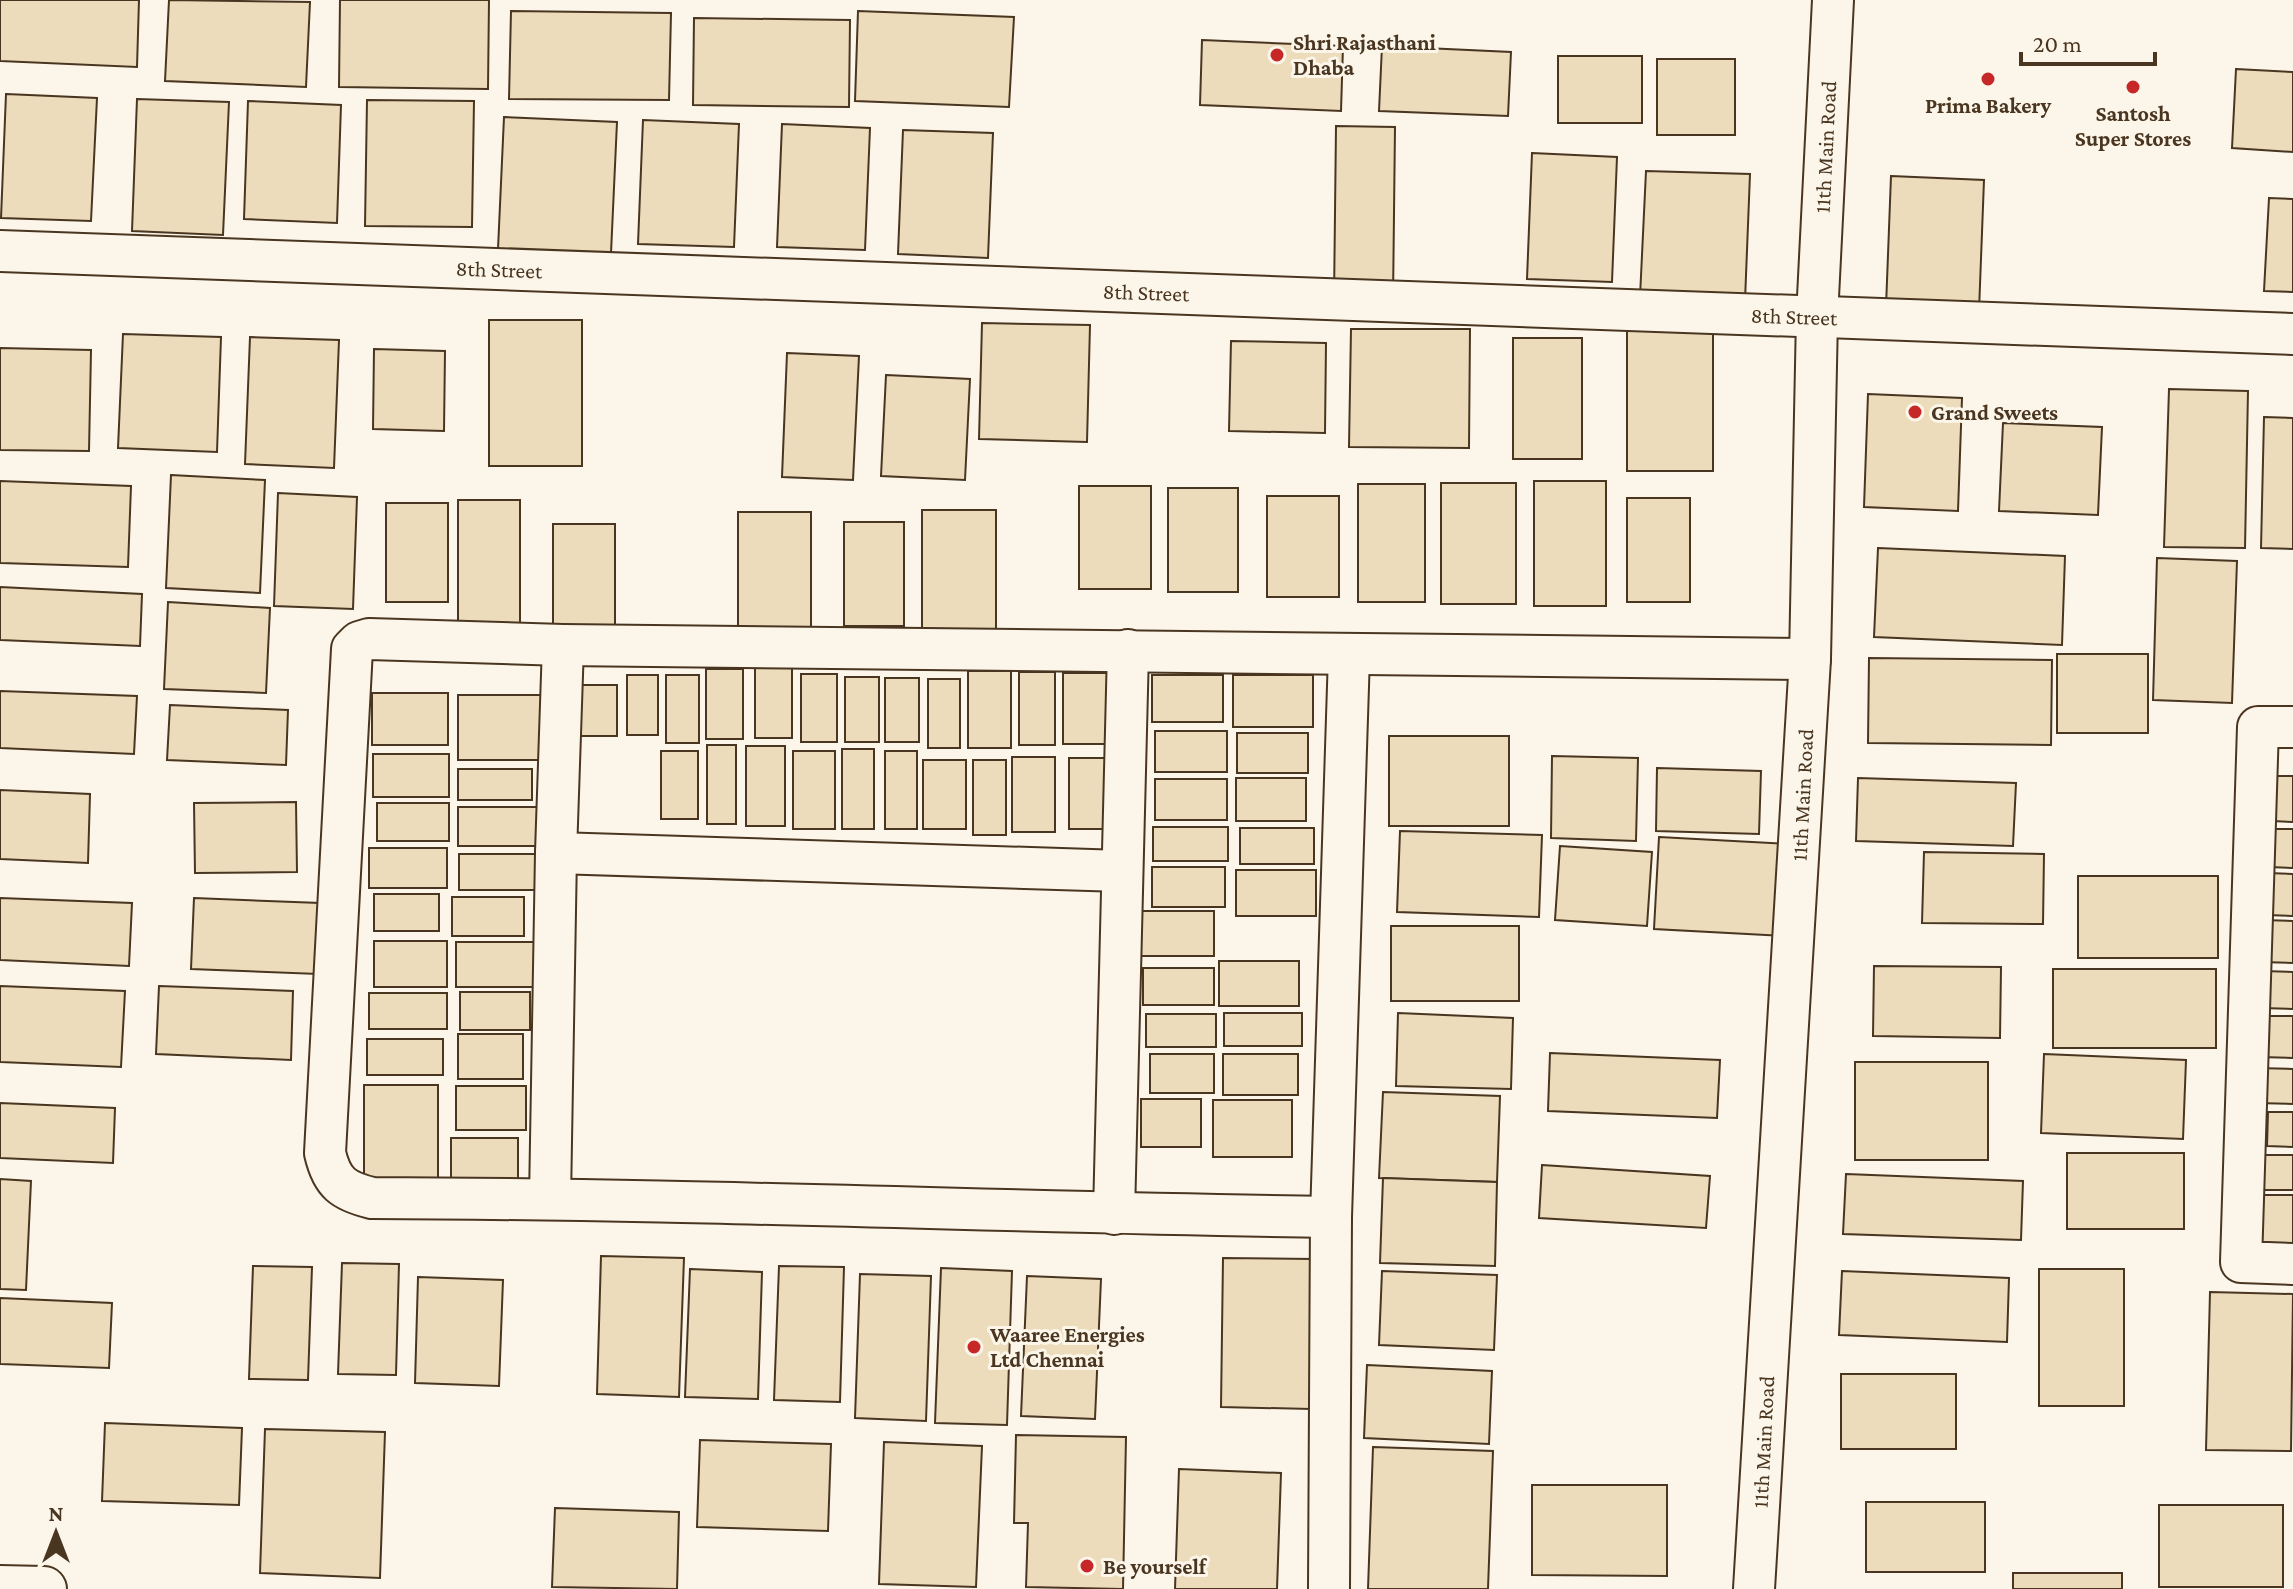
<svg xmlns="http://www.w3.org/2000/svg" width="2293" height="1589" viewBox="0 0 2293 1589" font-family="'Crimson Pro',serif">
	<style>
		.building { fill: #ecdcbc; stroke: #4a3520; stroke-width: 2 }
		.lines { fill: none; stroke-linecap: round; stroke-linejoin: round }
		.minor-casing { stroke: #4a3520; stroke-width: 44 }
		.tertiary-casing { stroke: #4a3520; stroke-width: 48 }
		.minor { stroke: #fbf6e9; stroke-width: 40 }
		.tertiary { stroke: #fbf6e9; stroke-width: 44 }
		.poi-dot { fill: #c62828; stroke: #fbf6e9; stroke-width: 3 }
		.labels { text-anchor: middle; stroke-width: 6; stroke-linejoin: round; paint-order: stroke }
		.poi-label { font-size: 22px; font-weight: bold; fill: #4a3520; stroke: #fbf6e9; text-anchor: start }
		.street-label { font-size: 22px; fill: #4a3520; stroke: #fbf6e9 }
	</style>
	<rect width="100%" height="100%" fill="#fbf6e9"/>
	<!-- building -->
	<g class="building">
		<polygon points="0,0 139,0 137,67 0,61"/>
		<polygon points="169,0 310,2 306,87 165,81"/>
		<polygon points="340,0 489,0 488,89 339,87"/>
		<polygon points="511,11 671,13 669,100 509,99"/>
		<polygon points="858,11 1014,17 1009,107 855,101"/>
		<polygon points="694,18 850,20 849,107 693,105"/>
		<polygon points="1202,40 1343,46 1341,111 1200,105"/>
		<polygon points="1382,46 1511,52 1508,116 1379,111"/>
		<rect x="1558" y="56" width="84" height="67"/>
		<rect x="1657" y="59" width="78" height="76"/>
		<polygon points="2236,69 2293,72 2293,152 2232,148"/>
		<polygon points="6,94 97,98 91,221 1,218"/>
		<polygon points="137,99 229,102 223,235 132,231"/>
		<polygon points="367,100 474,101 472,227 365,226"/>
		<polygon points="248,101 341,105 337,223 244,219"/>
		<polygon points="504,117 617,122 611,253 498,249"/>
		<polygon points="643,120 739,124 734,247 638,244"/>
		<polygon points="782,124 870,128 865,250 777,247"/>
		<polygon points="1336,126 1395,127 1393,300 1334,299"/>
		<polygon points="903,130 993,133 988,258 898,254"/>
		<polygon points="1532,153 1617,157 1612,282 1527,279"/>
		<polygon points="1646,171 1750,174 1745,301 1640,297"/>
		<polygon points="1891,176 1984,180 1979,311 1886,307"/>
		<polygon points="2269,198 2293,199 2293,292 2264,291"/>
		<rect x="489" y="320" width="93" height="146"/>
		<polygon points="982,323 1090,325 1087,442 979,439"/>
		<polygon points="1351,329 1470,329 1469,448 1349,447"/>
		<rect x="1627" y="330" width="86" height="141"/>
		<polygon points="123,334 221,337 217,452 118,448"/>
		<polygon points="250,337 339,340 334,468 245,464"/>
		<rect x="1513" y="338" width="69" height="121"/>
		<polygon points="1231,341 1326,343 1325,433 1229,431"/>
		<polygon points="0,348 91,350 89,451 0,450"/>
		<polygon points="374,349 445,351 444,431 373,429"/>
		<polygon points="787,353 859,356 853,480 782,477"/>
		<polygon points="886,375 970,379 965,480 881,476"/>
		<polygon points="2169,389 2248,391 2245,548 2164,547"/>
		<polygon points="1868,394 1962,398 1958,511 1864,507"/>
		<polygon points="2264,417 2293,418 2293,549 2261,548"/>
		<polygon points="2003,423 2102,427 2098,515 1999,511"/>
		<polygon points="171,475 265,480 260,593 166,588"/>
		<polygon points="0,481 131,486 128,567 0,563"/>
		<rect x="1534" y="481" width="72" height="125"/>
		<rect x="1441" y="483" width="75" height="121"/>
		<rect x="1358" y="484" width="67" height="118"/>
		<rect x="1079" y="486" width="72" height="103"/>
		<rect x="1168" y="488" width="70" height="104"/>
		<polygon points="278,493 357,497 353,609 274,606"/>
		<rect x="1267" y="496" width="72" height="101"/>
		<rect x="1627" y="498" width="63" height="104"/>
		<rect x="458" y="500" width="62" height="130"/>
		<rect x="386" y="503" width="62" height="99"/>
		<rect x="922" y="510" width="74" height="123"/>
		<rect x="738" y="512" width="73" height="121"/>
		<rect x="844" y="522" width="60" height="104"/>
		<rect x="553" y="524" width="62" height="105"/>
		<polygon points="1878,548 2065,556 2062,645 1874,637"/>
		<polygon points="2157,558 2237,561 2232,703 2153,700"/>
		<polygon points="0,587 142,594 140,646 0,640"/>
		<polygon points="168,602 270,608 266,693 164,689"/>
		<rect x="2057" y="654" width="91" height="79"/>
		<polygon points="1869,658 2052,660 2051,745 1868,743"/>
		<rect x="755" y="665" width="37" height="73"/>
		<rect x="706" y="669" width="37" height="70"/>
		<rect x="968" y="671" width="43" height="77"/>
		<rect x="1019" y="672" width="36" height="73"/>
		<rect x="1063" y="673" width="51" height="71"/>
		<rect x="801" y="674" width="36" height="68"/>
		<rect x="627" y="675" width="31" height="60"/>
		<rect x="666" y="675" width="33" height="68"/>
		<rect x="1152" y="675" width="71" height="47"/>
		<rect x="1233" y="675" width="80" height="52"/>
		<rect x="845" y="677" width="34" height="65"/>
		<rect x="885" y="678" width="34" height="64"/>
		<rect x="928" y="679" width="32" height="69"/>
		<rect x="580" y="685" width="37" height="51"/>
		<polygon points="0,691 137,696 134,754 0,748"/>
		<rect x="372" y="693" width="76" height="52"/>
		<rect x="458" y="695" width="93" height="65"/>
		<polygon points="170,705 288,710 286,765 167,760"/>
		<rect x="1155" y="731" width="72" height="41"/>
		<rect x="1237" y="733" width="71" height="40"/>
		<rect x="1389" y="736" width="120" height="90"/>
		<rect x="707" y="745" width="29" height="79"/>
		<rect x="746" y="746" width="39" height="80"/>
		<rect x="842" y="749" width="32" height="80"/>
		<rect x="661" y="751" width="37" height="68"/>
		<rect x="793" y="751" width="42" height="78"/>
		<rect x="885" y="751" width="32" height="78"/>
		<rect x="373" y="754" width="76" height="43"/>
		<polygon points="1552,756 1638,758 1636,841 1551,838"/>
		<rect x="1012" y="757" width="43" height="75"/>
		<rect x="1069" y="758" width="42" height="71"/>
		<rect x="923" y="760" width="43" height="69"/>
		<rect x="973" y="760" width="33" height="75"/>
		<polygon points="1657,768 1761,771 1759,834 1656,831"/>
		<rect x="458" y="769" width="74" height="31"/>
		<polygon points="2273,776 2293,776 2293,822 2272,821"/>
		<rect x="1236" y="778" width="70" height="43"/>
		<polygon points="1858,778 2016,783 2013,846 1856,841"/>
		<rect x="1155" y="779" width="72" height="41"/>
		<polygon points="0,790 90,794 88,863 0,859"/>
		<polygon points="296,802 297,872 195,873 194,803"/>
		<rect x="377" y="803" width="72" height="38"/>
		<rect x="458" y="807" width="83" height="39"/>
		<rect x="1153" y="827" width="75" height="34"/>
		<rect x="1240" y="828" width="74" height="36"/>
		<polygon points="2270,829 2293,829 2293,868 2269,867"/>
		<polygon points="1400,831 1542,835 1539,917 1397,912"/>
		<polygon points="1659,837 1791,844 1786,936 1654,929"/>
		<polygon points="1560,846 1652,852 1647,926 1555,920"/>
		<rect x="369" y="848" width="78" height="40"/>
		<polygon points="1924,852 2044,854 2043,924 1922,923"/>
		<rect x="459" y="854" width="83" height="36"/>
		<rect x="1152" y="867" width="73" height="40"/>
		<rect x="1236" y="870" width="80" height="46"/>
		<polygon points="2268,873 2293,874 2293,916 2267,915"/>
		<rect x="2078" y="876" width="140" height="82"/>
		<rect x="374" y="894" width="65" height="37"/>
		<rect x="452" y="897" width="72" height="39"/>
		<polygon points="0,898 132,903 129,966 0,960"/>
		<polygon points="194,898 320,903 318,974 191,969"/>
		<rect x="1136" y="911" width="78" height="45"/>
		<polygon points="2262,920 2293,921 2293,963 2261,962"/>
		<rect x="1391" y="926" width="128" height="75"/>
		<rect x="374" y="941" width="73" height="46"/>
		<rect x="456" y="942" width="81" height="45"/>
		<rect x="1219" y="961" width="80" height="45"/>
		<polygon points="1874,966 2001,967 2000,1038 1873,1036"/>
		<rect x="1143" y="968" width="71" height="37"/>
		<rect x="2053" y="969" width="163" height="79"/>
		<polygon points="2262,971 2293,972 2293,1009 2261,1008"/>
		<polygon points="0,986 125,991 121,1067 0,1062"/>
		<polygon points="159,986 293,991 291,1060 156,1054"/>
		<rect x="460" y="992" width="70" height="38"/>
		<rect x="369" y="993" width="78" height="36"/>
		<rect x="1224" y="1013" width="78" height="33"/>
		<polygon points="1398,1013 1513,1018 1511,1089 1396,1086"/>
		<rect x="1146" y="1014" width="70" height="33"/>
		<polygon points="2261,1016 2293,1016 2293,1058 2260,1057"/>
		<rect x="458" y="1034" width="65" height="45"/>
		<rect x="367" y="1039" width="76" height="36"/>
		<polygon points="1550,1053 1720,1060 1717,1118 1548,1111"/>
		<rect x="1150" y="1054" width="64" height="39"/>
		<rect x="1223" y="1054" width="75" height="41"/>
		<polygon points="2044,1054 2186,1060 2183,1139 2041,1133"/>
		<rect x="1855" y="1062" width="133" height="98"/>
		<polygon points="2256,1068 2293,1069 2293,1104 2255,1103"/>
		<rect x="364" y="1085" width="74" height="96"/>
		<rect x="456" y="1086" width="70" height="44"/>
		<polygon points="1383,1092 1500,1096 1497,1182 1379,1178"/>
		<rect x="1141" y="1099" width="60" height="48"/>
		<rect x="1213" y="1100" width="79" height="57"/>
		<polygon points="0,1103 115,1108 113,1163 0,1158"/>
		<polygon points="2268,1112 2293,1112 2293,1147 2267,1146"/>
		<rect x="451" y="1138" width="67" height="49"/>
		<rect x="2067" y="1153" width="117" height="76"/>
		<rect x="2256" y="1155" width="37" height="35"/>
		<polygon points="1542,1165 1710,1176 1706,1228 1539,1218"/>
		<polygon points="1846,1174 2023,1181 2021,1240 1843,1234"/>
		<polygon points="1383,1178 1497,1182 1495,1266 1380,1263"/>
		<polygon points="0,1179 31,1181 26,1290 0,1289"/>
		<rect x="2255" y="1195" width="38" height="59"/>
		<polygon points="601,1256 684,1258 679,1397 597,1394"/>
		<polygon points="1223,1258 1314,1259 1311,1409 1221,1407"/>
		<polygon points="342,1263 399,1264 396,1375 338,1374"/>
		<polygon points="253,1266 312,1267 308,1380 249,1379"/>
		<polygon points="779,1266 844,1267 840,1402 774,1400"/>
		<polygon points="941,1268 1012,1271 1007,1425 935,1423"/>
		<polygon points="690,1269 762,1272 758,1399 685,1397"/>
		<rect x="2039" y="1269" width="85" height="137"/>
		<polygon points="1382,1271 1497,1275 1494,1350 1379,1345"/>
		<polygon points="1842,1271 2009,1278 2007,1342 1839,1335"/>
		<polygon points="860,1274 931,1276 926,1421 855,1418"/>
		<polygon points="1027,1276 1101,1279 1095,1419 1021,1416"/>
		<polygon points="418,1277 503,1280 499,1386 415,1383"/>
		<polygon points="2210,1292 2293,1294 2291,1451 2206,1450"/>
		<polygon points="0,1298 112,1303 109,1368 0,1364"/>
		<polygon points="1367,1365 1492,1371 1489,1444 1364,1438"/>
		<rect x="1841" y="1374" width="115" height="75"/>
		<polygon points="105,1423 242,1428 239,1505 102,1501"/>
		<polygon points="265,1429 385,1432 380,1578 260,1573"/>
		<polygon points="1016,1435 1126,1437 1123,1589 1026,1587 1028,1523 1014,1523"/>
		<polygon points="700,1440 831,1444 828,1531 697,1527"/>
		<polygon points="884,1442 982,1446 976,1587 879,1584"/>
		<polygon points="1373,1447 1493,1451 1488,1589 1368,1589"/>
		<polygon points="1179,1469 1281,1473 1277,1589 1175,1589"/>
		<polygon points="1532,1485 1667,1485 1667,1576 1532,1575"/>
		<rect x="1866" y="1502" width="119" height="70"/>
		<rect x="2159" y="1505" width="124" height="82"/>
		<polygon points="555,1508 679,1512 677,1589 552,1587"/>
		<rect x="2013" y="1573" width="109" height="16"/>
	</g>
	<g class="lines">
		<defs>
			<g id="minor">
				<polyline points="0,251 2293,334"/>
				<polyline points="2293,727 2258,727 2241,1262 2293,1264"/>
				<polyline points="556,853 1122,871"/>
				<polyline points="550,1199 556,853 563,645"/>
				<polyline points="1114,1214 1128,650"/>
				<path d="M1331,1217C1011,1212 692,1199 372,1198C343,1191 332,1183 325,1153L352,649L359,642L369,639L563,645L1810,659"/>
				<polyline points="1329,1589 1331,1217 1349,655"/>
				<polyline points="1754,1589 1810,659 1817,317 1833,0"/>
			</g>
			<polyline id="tertiary" points="0,1588 44,1589"/>
		</defs>
		<!-- minor casing -->
		<use href="#minor" class="minor-casing"/>
		<!-- tertiary casing -->
		<use href="#tertiary" class="tertiary-casing"/>
		<!-- minor -->
		<use href="#minor" class="minor"/>
		<!-- tertiary -->
		<use href="#tertiary" class="tertiary"/>
	</g>
	<!-- markers -->
	<g class="poi-dot">
		<circle cx="1277" cy="55" r="8"/>
		<circle cx="1988" cy="79" r="8"/>
		<circle cx="2133" cy="87" r="8"/>
		<circle cx="1915" cy="412" r="8"/>
		<circle cx="974" cy="1347" r="8"/>
		<circle cx="1087" cy="1566" r="8"/>
	</g>
	<g class="labels">
		<!-- poi labels -->
		<g class="poi-label">
			<text x="1293" y="50">Shri Rajasthani<tspan x="1293" dy="25">Dhaba</tspan></text>
			<text x="1988" y="113" text-anchor="middle">Prima Bakery</text>
			<text x="2133" y="121" text-anchor="middle">Santosh<tspan x="2133" dy="25">Super Stores</tspan></text>
			<text x="1931" y="420">Grand Sweets</text>
			<text x="990" y="1342">Waaree Energies<tspan x="990" dy="25">Ltd Chennai</tspan></text>
			<text x="1103" y="1574">Be yourself</text>
		</g>
		<!-- street labels -->
		<g class="street-label">
			<text transform="translate(1825 147) rotate(-87)" y="8">11th Main Road</text>
			<text transform="translate(499 269) rotate(2)" y="8">8th Street</text>
			<text transform="translate(1146 292) rotate(2)" y="8">8th Street</text>
			<text transform="translate(1794 316) rotate(2)" y="8">8th Street</text>
			<text transform="translate(1802 795) rotate(-87)" y="8">11th Main Road</text>
			<text transform="translate(1763 1442) rotate(-87)" y="8">11th Main Road</text>
		</g>
	</g>
	<!-- north arrow -->
	<g transform="translate(56 1533)" stroke="#fbf6e9" stroke-width="6" paint-order="stroke">
	<path d="M0-6L14 30L0 20L-14 30Z" fill="#4a3520"/>
	<text y="-12" font-size="22" font-weight="bold" text-anchor="middle" fill="#4a3520">N</text>
	</g>
	<!-- scale -->
	<path d="M2021 52v12h134v-12" fill="none" stroke="#4a3520" stroke-width="4"/>
	<text x="2033" y="52" font-size="24" fill="#4a3520" stroke="#fbf6e9" stroke-width="6" paint-order="stroke">20 m</text>
</svg>
